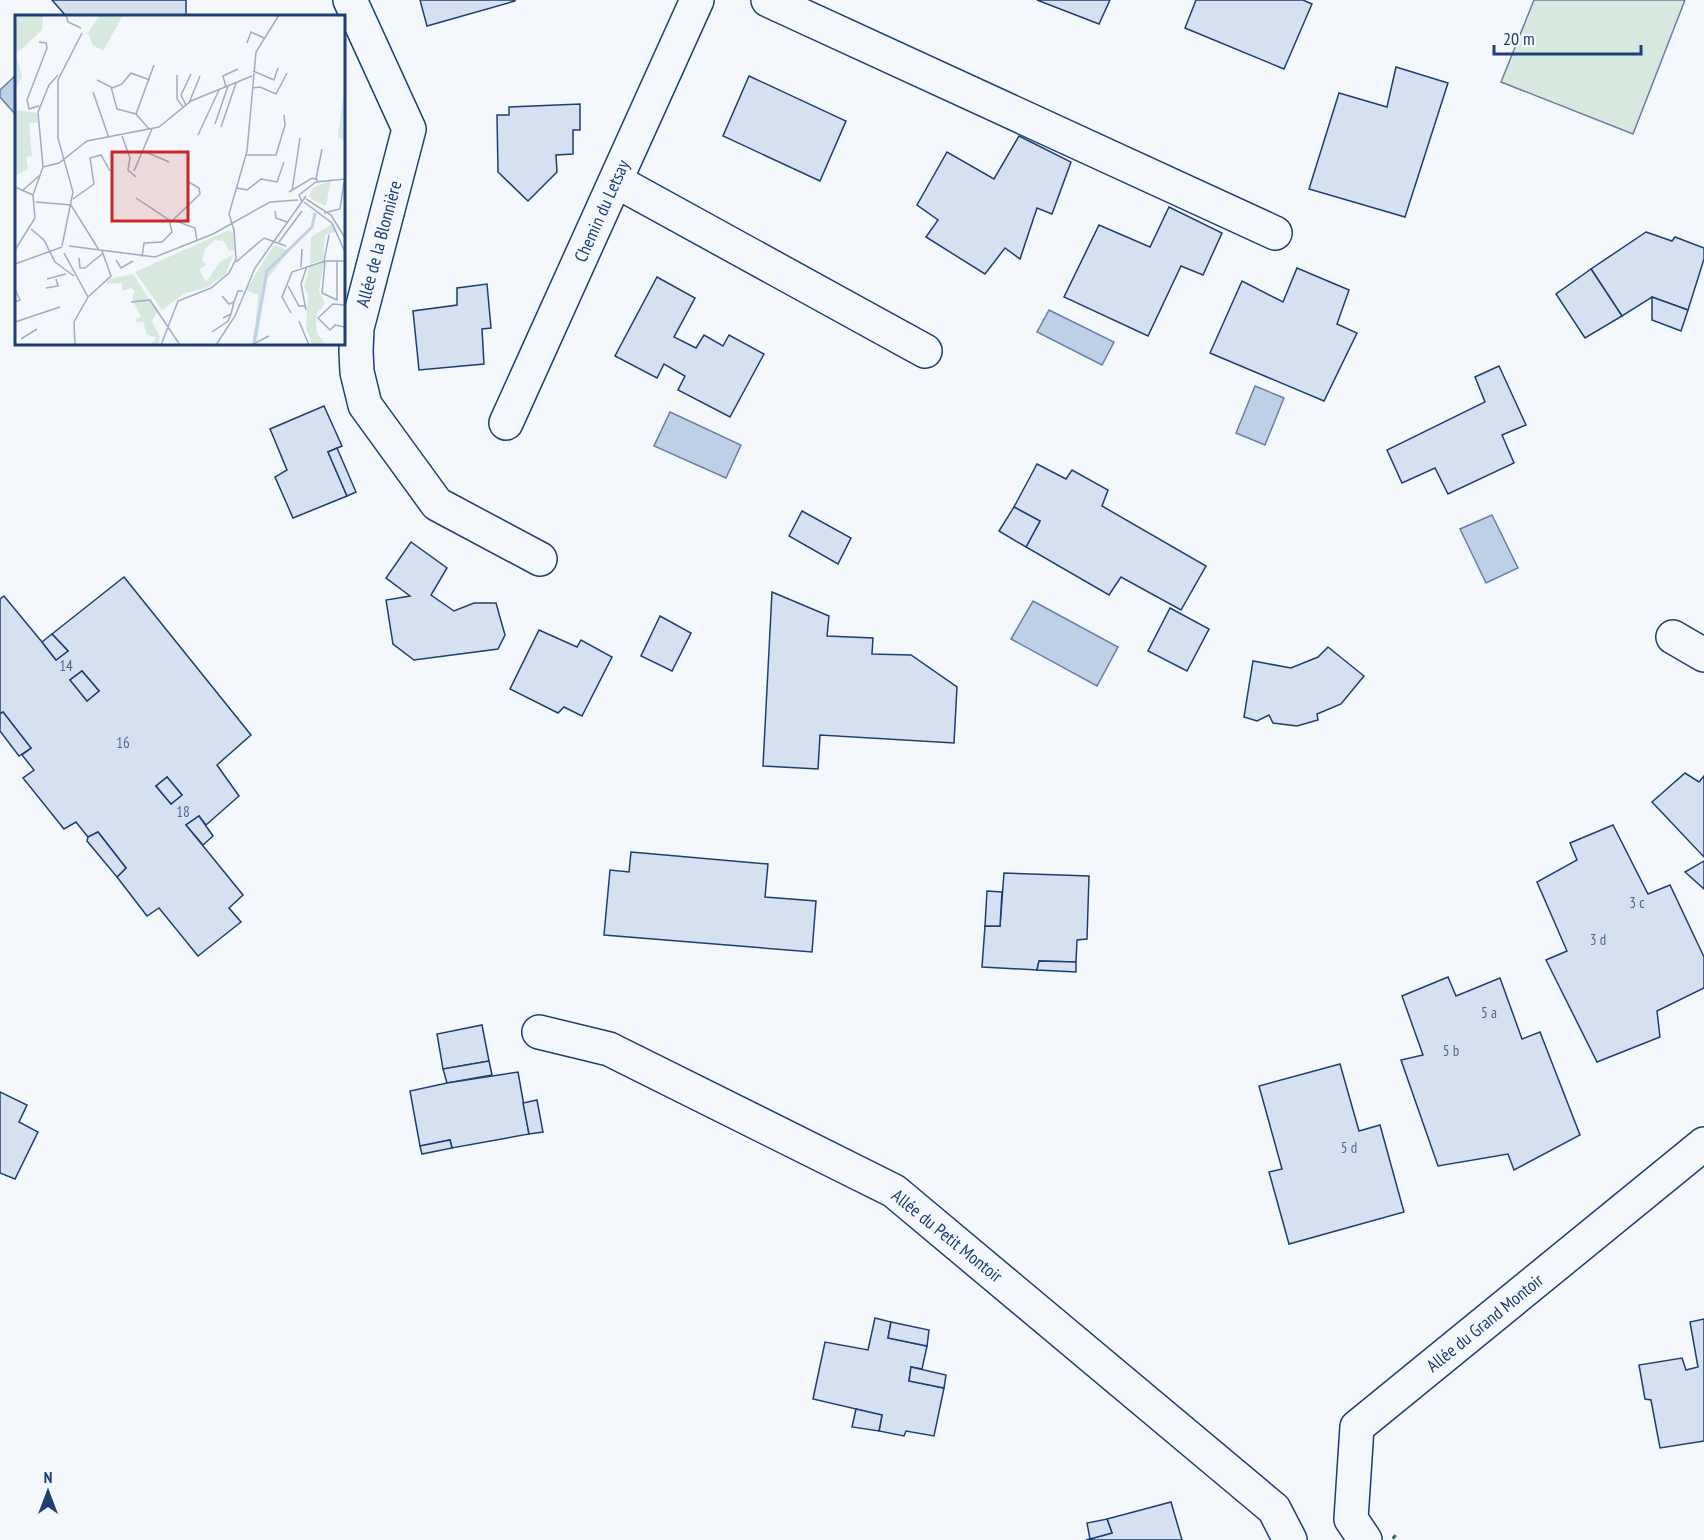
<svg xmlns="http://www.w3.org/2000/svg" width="1704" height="1540" viewBox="0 0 1704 1540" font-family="'PT Sans Narrow',sans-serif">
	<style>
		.green { fill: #d7e8df; stroke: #687fa3; stroke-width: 1.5 }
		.water { fill: #bed0e5; stroke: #687fa3; stroke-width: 1.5 }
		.building { fill: #d5e0f0; stroke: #1d3f73; stroke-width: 1.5; fill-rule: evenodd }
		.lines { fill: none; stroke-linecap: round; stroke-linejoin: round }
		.minor-casing { stroke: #1d3f73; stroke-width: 36 }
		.minor { stroke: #f4f7fb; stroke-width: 33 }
		.hedge { stroke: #2c6c60; stroke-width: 4.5; stroke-dasharray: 3 4.5; stroke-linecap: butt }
		.labels { text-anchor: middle; stroke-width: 4.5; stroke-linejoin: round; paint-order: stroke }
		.number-label { font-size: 15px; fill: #4b6792 }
		.street-label { font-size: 18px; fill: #1d3f73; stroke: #f4f7fb }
		.inset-river { fill: none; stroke: #bed0e5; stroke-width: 3 }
		.inset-road { fill: none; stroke: #9eadc5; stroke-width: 1.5 }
		.view { fill: #c62828; fill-opacity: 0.15; stroke: #c62828; stroke-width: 3 }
		.inset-edge { fill: none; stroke: #1d3f73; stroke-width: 3 }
	</style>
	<rect width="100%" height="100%" fill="#f4f7fb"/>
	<!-- green -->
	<polygon class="green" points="1534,0 1685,0 1633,134 1501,82"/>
	<!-- water -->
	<g class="water">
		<polygon points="16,75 16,115 0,97 0,90"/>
		<polygon points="1049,310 1114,342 1102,365 1037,332"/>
		<polygon points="1255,386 1284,398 1265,445 1236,433"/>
		<polygon points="670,412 741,445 726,478 654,446"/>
		<polygon points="1492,515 1518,568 1486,583 1460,529"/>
		<polygon points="1033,601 1118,647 1097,686 1011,639"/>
	</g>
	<!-- building -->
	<g class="building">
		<polygon points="52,0 186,0 186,16 66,16"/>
		<polygon points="420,0 515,0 515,1 427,26"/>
		<polygon points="1037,0 1110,0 1099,24"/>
		<polygon points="1196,0 1303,0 1312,4 1284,69 1185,28"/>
		<polygon points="1396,67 1448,83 1405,217 1309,189 1339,93 1387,107"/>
		<polygon points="749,76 846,121 820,181 723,136"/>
		<polygon points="580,104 580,130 573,130 573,154 556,155 557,172 528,201 498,172 497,115 509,115 509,107"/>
		<polygon points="1019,136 1071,162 1052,214 1037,208 1020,259 1005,248 985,274 926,237 938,220 917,205 947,152 994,179"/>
		<polygon points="1169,207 1222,233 1203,275 1181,266 1148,336 1064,297 1099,225 1150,247"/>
		<polygon points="1646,232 1672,241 1675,237 1704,248 1704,259 1688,310 1652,297 1622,316 1591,269"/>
		<polygon points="1297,268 1349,290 1337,324 1357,333 1324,401 1210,353 1242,281 1283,302"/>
		<polygon points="1591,269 1622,316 1585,338 1556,294"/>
		<polygon points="657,277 695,298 674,337 696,348 704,335 723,346 729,335 764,354 730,417 678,390 685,376 664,364 657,378 615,356"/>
		<polygon points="487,284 491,328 482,329 484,364 419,370 413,311 457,305 457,288"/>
		<polygon points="1652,297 1688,310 1681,331 1652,320"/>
		<polygon points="1499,366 1526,425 1502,435 1514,463 1448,494 1435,468 1402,483 1387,450 1485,402 1475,377"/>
		<polygon points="324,406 342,446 328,452 347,496 293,518 275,477 287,470 270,429"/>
		<polygon points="337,448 356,492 347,496 328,452"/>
		<polygon points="1037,464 1066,479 1072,470 1108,490 1102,506 1206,566 1181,610 1121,577 1109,595 1026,547 1040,521 1014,507"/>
		<polygon points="1014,507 1040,521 1026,547 999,531"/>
		<polygon points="802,511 851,538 838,564 789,536"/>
		<polygon points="411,542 447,568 431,595 454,611 474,603 496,603 505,635 498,649 414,660 393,644 386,600 410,596 386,578"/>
		<path d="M124,577L251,735L217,765L239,796L206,825L199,816L186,825L243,895L229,908L241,922L198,956L159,908L147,916L117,877L126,868L98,832L88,837L76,822L64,829L23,778L34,770L22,755L31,748L3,712L0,714V599L4,596L42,642L56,660L68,651L52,634ZM82,671L99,691L87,701L70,680ZM167,777L182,795L171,804L156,786Z"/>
		<polygon points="772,592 829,616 827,636 873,638 872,654 911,655 957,687 954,743 820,735 818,769 763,766"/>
		<polygon points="1170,608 1209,629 1187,671 1148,651"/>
		<polygon points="660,616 691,633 672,671 641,656"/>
		<polygon points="539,630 577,647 581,640 612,657 582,716 564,707 558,713 510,689"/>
		<polygon points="52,634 68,651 56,660 42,642"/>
		<polygon points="1328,647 1364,676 1341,704 1317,714 1318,720 1297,726 1273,723 1269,715 1257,721 1244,717 1253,661 1291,668 1318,657"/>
		<polygon points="82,671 99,691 87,701 70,680"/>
		<polygon points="3,712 31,748 19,756 0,731 0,714"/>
		<polygon points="1685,773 1699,782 1704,776 1704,857 1652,802"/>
		<polygon points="167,777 182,795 171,804 156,786"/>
		<polygon points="199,816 213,836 203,845 186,825"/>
		<polygon points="1613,825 1648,894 1670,885 1704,957 1704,988 1657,1011 1660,1037 1597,1062 1546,960 1567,951 1537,882 1577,860 1570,843"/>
		<polygon points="98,832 126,868 117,877 87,841 88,837"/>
		<polygon points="631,852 768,864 765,897 816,901 812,952 604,935 610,870 629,872"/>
		<polygon points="1704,861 1704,889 1685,872"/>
		<polygon points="1004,873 1089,876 1087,939 1077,940 1076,962 1039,961 1037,970 982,967 985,926 1000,926"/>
		<polygon points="987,891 1002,892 1000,926 985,926"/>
		<polygon points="1039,961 1076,962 1076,972 1037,970"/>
		<polygon points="1448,977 1456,996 1500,978 1522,1039 1540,1032 1580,1135 1514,1170 1508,1154 1438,1166 1401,1060 1423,1055 1402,996"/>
		<polygon points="482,1025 489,1061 443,1069 437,1034"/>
		<polygon points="489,1061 492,1075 447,1083 443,1069"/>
		<polygon points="1340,1064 1359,1131 1380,1125 1404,1212 1289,1244 1269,1172 1282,1169 1259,1086"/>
		<polygon points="518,1072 529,1134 452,1148 450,1140 420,1146 410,1091 447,1083"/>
		<polygon points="0,1092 27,1105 19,1122 38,1132 15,1179 0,1173"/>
		<polygon points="537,1100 543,1132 529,1134 523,1103"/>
		<polygon points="450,1140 452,1148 422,1154 420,1146"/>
		<polygon points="875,1318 891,1322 888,1338 927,1346 922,1369 911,1367 909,1381 944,1388 934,1436 906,1431 904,1436 879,1431 882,1415 813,1399 825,1342 868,1350"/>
		<polygon points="1704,1319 1704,1441 1660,1448 1651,1400 1645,1399 1639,1365 1682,1358 1686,1370 1698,1367 1690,1322"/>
		<polygon points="891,1322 929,1330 927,1346 888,1338"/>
		<polygon points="911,1367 946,1375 944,1388 909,1381"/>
		<polygon points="856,1409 882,1415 879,1431 852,1427"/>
		<polygon points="1171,1502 1182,1540 1086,1540 1112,1533 1107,1519"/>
		<polygon points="1107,1519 1112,1533 1090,1539 1087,1523"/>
	</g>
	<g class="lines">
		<defs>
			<g id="minor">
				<polyline points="350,0 409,129 357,328 356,351 357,372 365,405 437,504 540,559"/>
				<polyline points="768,0 1275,233"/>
				<polyline points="616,181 925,351"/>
				<polyline points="506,423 697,0"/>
				<polyline points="1673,637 1704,655"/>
				<polyline points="539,1032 609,1049 894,1191 1274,1509 1290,1540"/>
				<polyline points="1365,1540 1351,1519 1357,1427 1704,1144"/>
			</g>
		</defs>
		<!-- minor casing -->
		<use href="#minor" class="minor-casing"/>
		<!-- minor -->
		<use href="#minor" class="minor"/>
		<!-- hedge -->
		<polyline class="hedge" points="1393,1536 1398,1540"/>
	</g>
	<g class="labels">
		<!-- number labels -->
		<g class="number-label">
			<text x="66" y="671">14</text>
			<text x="123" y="748">16</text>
			<text x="183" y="817">18</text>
			<text x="1637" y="908">3 c</text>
			<text x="1598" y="945">3 d</text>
			<text x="1489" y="1018">5 a</text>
			<text x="1451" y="1056">5 b</text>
			<text x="1349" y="1153">5 d</text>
		</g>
		<!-- street labels -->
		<g class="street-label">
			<text transform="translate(602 211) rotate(-66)" y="6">Chemin du Letsay</text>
			<text transform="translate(379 244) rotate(-75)" y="6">Allée de la Blonnière</text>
			<text transform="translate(947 1236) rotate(39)" y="6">Allée du Petit Montoir</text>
			<text transform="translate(1485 1323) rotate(-39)" y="6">Allée du Grand Montoir</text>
		</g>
	</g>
	<!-- overview -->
	<g transform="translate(15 15)">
		<rect width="330" height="330" fill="#f4f7fb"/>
		<path d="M0,0H28L27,15L1,39L7,61L1,74L2,95L22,98L23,108H14L17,141L11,142L13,154L0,161ZM85,0H108L88,36L78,30L73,18ZM330,67V126L323,122ZM316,165L311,191L296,184L294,180L298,173ZM317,209L321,217L310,220L308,245L295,249L296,222ZM214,215L219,218L220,235L214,236L209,226L200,225L190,234L187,245L191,250L184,254L191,267L205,247L219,239L210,260L191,273L170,278L147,295L120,257ZM259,230L274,236L252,264L242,326L239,328L243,280L231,275ZM309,246L304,276L310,289L302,298L301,309L302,319L310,328L298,330L291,314L293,279L289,272L295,250ZM118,259L142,297L137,306L145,322L143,330H136L141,322L132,320L128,306L122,308L120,304L126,302L117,284L120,276L116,273L107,276V268L91,269L94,264Z" fill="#d7e8df"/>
		<path class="inset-river" d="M239,327L252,256L297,212L300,198"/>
		<path class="inset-road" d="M51,0L53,7L66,13M24,27L31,28L32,33L12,85L14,94L24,91M232,28L236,17L249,23M238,56L259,65L263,53M162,60V84L168,92M82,65L96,72L102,94L121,99L134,114M211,72L208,61L223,54M97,73L107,69L116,58L135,65M237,73L245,72L261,79L272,58M78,77L94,123M174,88L185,61M171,90L166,80L176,59M121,99L139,50M200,109L213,71M206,112L221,68M183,120L204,75M107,121L115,143L113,155L121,162M129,136L154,147M231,140H261L270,110L269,100M28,152L44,148L72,126L144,112L176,86L237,61M119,156L137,114M301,164L307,134M172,166L184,173L185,179L158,205L180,213L182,226M0,172L18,180M222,173L232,175L246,164L262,167L269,147M7,176L25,160M277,176L285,123M274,177L297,163L303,165M121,183L154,205L157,217L147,227L129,228L127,242M58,184L79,169L75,143L86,140L95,156M291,184L316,200L330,223M21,187L56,190L84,235M287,187L284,180L301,167L330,164M289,187L317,208L330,237M260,196L261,203L272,207M309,198L325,194L329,167M16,214L29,225L40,247L59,261M219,215L214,199L232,136L241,37L264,0M264,227L287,196M47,231L58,177L43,123V65L67,18M54,231L140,242L198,219L255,187L283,185M0,235L20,203L18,180L28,152L23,97L34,70L43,60M49,238L73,282L59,307L60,330M64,243L65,253H70L87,239M101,245L106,253L118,246M309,246L314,220M310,246L307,278L322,285V245M221,247L249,223L271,231M0,249L47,232M286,252L287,234M32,264L51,259M273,271L284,291H291M31,273L43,271L41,264M0,274L5,285L0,287V295M207,281L214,289L219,287L223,276H228M73,282L96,261L87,236M116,287L135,285L165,330M330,290L318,289L303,303L315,315L320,310L330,312M291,295L286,269L292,251M276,298L267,282L277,257L310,246H330M208,303L216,299L219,287M284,306L294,330M0,307L45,292M197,317L213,306L216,299M6,324L22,314M146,330L163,286L196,273L214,258L221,244L219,214M201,330L220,301L240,253L291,181M236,330L254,321"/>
		<path class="view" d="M97,137H173V206H97Z"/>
		<rect width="330" height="330" class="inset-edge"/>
	</g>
	<!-- north arrow -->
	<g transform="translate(48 1492)" stroke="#f4f7fb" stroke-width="4.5" paint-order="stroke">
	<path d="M0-4.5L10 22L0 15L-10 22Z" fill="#1d3f73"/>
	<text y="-9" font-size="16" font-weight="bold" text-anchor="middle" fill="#1d3f73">N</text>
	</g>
	<!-- scale -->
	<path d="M1494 45v9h147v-9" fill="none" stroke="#1d3f73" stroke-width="3"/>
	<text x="1503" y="45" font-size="18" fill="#1d3f73" stroke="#f4f7fb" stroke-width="4.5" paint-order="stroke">20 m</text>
</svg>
